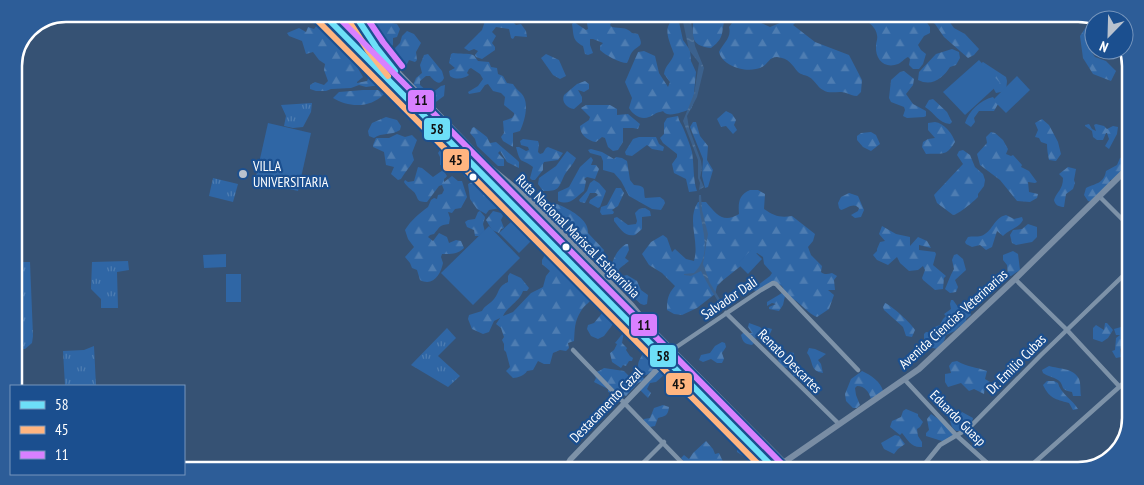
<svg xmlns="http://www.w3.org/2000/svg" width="1144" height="485" viewBox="0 0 1144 485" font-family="'PT Sans Narrow',sans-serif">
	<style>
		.grass { fill: url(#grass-tufts) }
		.forest { fill: url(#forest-firs) }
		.garden { fill: #2f66a5 }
		.water { fill: url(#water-ripples) }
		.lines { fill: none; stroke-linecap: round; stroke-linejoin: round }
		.minor { stroke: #7d92a8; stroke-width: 4.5 }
		.tertiary { stroke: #7d92a8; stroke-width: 5.5 }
		.secondary { stroke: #798da4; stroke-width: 6 }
		.trunk { stroke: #7e90a7; stroke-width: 8 }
		.bus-1-casing { stroke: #1b4f8f; stroke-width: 10 }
		.bus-2-casing { stroke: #1b4f8f; stroke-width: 10 }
		.bus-3-casing { stroke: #1b4f8f; stroke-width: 10 }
		.bus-1 { stroke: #6ddff8; stroke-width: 6 }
		.bus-2 { stroke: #ffb580; stroke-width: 6 }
		.bus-3 { stroke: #d880ff; stroke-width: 6 }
		.poi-dot { fill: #b9c2ce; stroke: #1b4f8f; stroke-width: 2 }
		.bus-dot { fill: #fff; stroke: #1b4f8f; stroke-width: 2 }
		.labels { text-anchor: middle; stroke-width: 4.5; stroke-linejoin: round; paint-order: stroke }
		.poi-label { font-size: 14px; fill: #fff; stroke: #1b4f8f; text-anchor: start }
		.street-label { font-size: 14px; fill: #fff; stroke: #1b4f8f }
		.rim { fill: none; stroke: #fff; stroke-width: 2.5 }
		.line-badge { stroke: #1b4f8f; stroke-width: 2 }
		.pale-badge-label { font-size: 14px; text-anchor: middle; font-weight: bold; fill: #111 }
	</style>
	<defs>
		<pattern id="grass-tufts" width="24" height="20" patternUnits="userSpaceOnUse" patternTransform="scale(1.25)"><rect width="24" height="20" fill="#2f66a5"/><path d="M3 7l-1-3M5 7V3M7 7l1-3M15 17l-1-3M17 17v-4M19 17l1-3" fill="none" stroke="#4e7db2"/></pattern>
		<pattern id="forest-firs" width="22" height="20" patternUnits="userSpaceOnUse" patternTransform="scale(1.25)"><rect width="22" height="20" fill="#2f66a5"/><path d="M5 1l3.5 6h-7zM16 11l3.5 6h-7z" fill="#4e7db2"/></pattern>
		<pattern id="water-ripples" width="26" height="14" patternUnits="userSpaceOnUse" patternTransform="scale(1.25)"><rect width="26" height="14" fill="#3b618d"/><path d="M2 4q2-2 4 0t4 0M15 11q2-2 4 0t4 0" fill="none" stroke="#58799e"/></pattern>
	</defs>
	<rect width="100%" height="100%" fill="#365274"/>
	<!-- grass -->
	<g class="grass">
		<polygon points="330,15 348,15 376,56 393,76 488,173 522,202 558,238 643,329 772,460 578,265 557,240 488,174"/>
		<polygon points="312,103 311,112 303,127 293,128 284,126 286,116 281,105"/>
		<polygon points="213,178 238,184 233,202 209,196"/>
		<polygon points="128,261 129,270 117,272 118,308 101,308 101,299 91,289 92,262"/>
		<polygon points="14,262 30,262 33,336 32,343 25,349 14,349"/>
		<polygon points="447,328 456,338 438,356 460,376 448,387 411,365"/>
		<polygon points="94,346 96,386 65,386 63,351 84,350"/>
	</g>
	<!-- forest -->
	<g class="forest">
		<polygon points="376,15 388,15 386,22 397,24 400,29 397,37 393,38 393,45 389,48 397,59 394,61 386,53 369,22"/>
		<polygon points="491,15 512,15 514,23 516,25 521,24 526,31 527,37 515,36 513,39 511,38 509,29 496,27 492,32 496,36 492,43 495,47 495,50 482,59 476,57 475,55 478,51 474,49 469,51 464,48 482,30 485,21"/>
		<path d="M590,16C599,16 605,17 611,23L610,25L612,27C621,29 625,26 632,33L638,34C644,47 640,44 633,51C630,54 629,60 627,63C620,63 605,55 600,50V46L603,43L593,39H590V45L593,53L588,55L585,54L583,46C572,40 574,36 572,24L574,22L586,30L588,29L587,23Z"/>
		<path d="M694,16H727C719,28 728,36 711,48C689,46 692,34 694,16Z"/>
		<path d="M742,16H754L759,22L770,27L792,18L797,21L793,25L815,42L849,55L862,80L861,92L857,96C853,96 850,94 846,93C838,90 831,95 823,90C817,87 815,80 809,77C806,75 801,75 798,72C792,65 789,58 777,57C769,57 768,64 762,67C748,74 723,67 719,52C723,43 732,38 729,27L732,23Z"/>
		<path d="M868,17H923L930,27V33L924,36L918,45L921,50L926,54L923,64L919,69H913L909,65L910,59L908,57C904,59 901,63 898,64C885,69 875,60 876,46C876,42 878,39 877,35C876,29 872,25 868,22Z"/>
		<polygon points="927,17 946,17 954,28 965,34 979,49 974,55 968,58 944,37 935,24 929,20"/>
		<polygon points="1092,18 1097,18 1100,20 1094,20 1094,35 1088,38 1087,45 1095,57 1106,61 1116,71 1111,81 1093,74 1083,58 1080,36"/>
		<path d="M673,19L679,22L683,40L690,50L691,61L696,72L693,104L691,109C685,111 673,116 667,114C662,112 665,110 660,112C656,112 653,116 649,117C641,120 633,115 629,108L632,98L625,82L638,52L644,51L655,56L659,73L668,87L670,82L664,74C665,65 672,62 674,54C670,42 662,29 673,19Z"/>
		<polygon points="321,20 325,22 335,35 341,38 349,47 353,49 362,61 369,65 365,68 356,65 363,77 357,82 357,83 367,81 368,79 367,75 369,72 384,81 380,85 366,87 359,85 351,88 331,89 326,91 316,91 310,89 310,85 315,82 324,85 328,81 324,70 325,64 319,60 313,52 306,54 302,41 289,36 287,33 299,28 306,32 308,27 314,29"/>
		<polygon points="407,31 414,34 421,43 416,52 417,60 415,62 409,60 405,68 400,69 396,68 396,62 398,60 395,48 400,43 402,36"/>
		<path d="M952,49L959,52L960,58L956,65L950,67C943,78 932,87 918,80L919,72L936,54Z"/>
		<path d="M453,53C458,54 470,53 473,55C475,56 476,59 478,61L489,62L491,67L497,68L498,74L503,76L507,83L513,84C516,89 518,90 521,93C530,102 525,120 520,131L513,133V147L503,141L501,137L504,133L503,121L512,118L514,115V113L504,105L505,97L501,93L493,91L488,84L485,85L480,92L469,94L468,92L478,86L483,79L480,74L471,68L469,69L467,73L469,75C464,79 455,80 450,76L449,71L455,68L449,63L451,54Z"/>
		<path d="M428,54L442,71L444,78C440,87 434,81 430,76H426L420,81V85L428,92L432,93L441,86L445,85L444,96L433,104H431L429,99H423L419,90L413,85L416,78L422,73L420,65L424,55Z"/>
		<polygon points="546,54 559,60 566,76 560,79 553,75 541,58"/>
		<polygon points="983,62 1006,77 1007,81 1006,91 996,93 980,64"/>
		<polygon points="904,71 914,79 913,85 906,94 913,104 926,111 926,116 924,117 907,118 903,116 905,110 904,107 891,102 889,98 891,80 900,72"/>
		<path d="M585,81L589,84V89L584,92L578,90L582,97V102L574,109C567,108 561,102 564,95L577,84Z"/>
		<path d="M363,90H378L384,94C371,108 349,108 333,98L339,92Z"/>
		<path d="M993,97L998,104L994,111H979L974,118L975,122L971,127L965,123C969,111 980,100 993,97Z"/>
		<path d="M933,99L947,112L952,122L950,124C938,123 935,113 925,107L929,100Z"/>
		<path d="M586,105H610L617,109V115L628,114L640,124L638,129L633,128H623V142L618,150L613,151L608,147L605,138L602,137L596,142C588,141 580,135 580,126L589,120L590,117L581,108Z"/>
		<polygon points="726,111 732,114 736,120 734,125 737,130 733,134 726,126 721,127 717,119"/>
		<path d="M678,116C679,122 682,124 684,130C687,137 690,145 692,152C694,164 693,181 697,191L689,192L686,179L674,173L672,164L677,157V154L663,143L660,138L664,134V123L667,118Z"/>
		<path d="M386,117L397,120L401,126L400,130C391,136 382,132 374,138L369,136L368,131L372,123Z"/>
		<path d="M1042,119L1049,125L1058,142L1061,154L1056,161L1049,160C1048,155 1047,150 1047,144L1041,142L1039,138L1035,137L1038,130L1035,123Z"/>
		<polygon points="693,122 696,122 700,136 708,146 707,160 713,170 708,187 705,188 702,176 703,159 690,127"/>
		<path d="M935,122C944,123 953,134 955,142C946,157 942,153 926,154L922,147L923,142L928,139L935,138L928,130V123Z"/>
		<polygon points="1089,124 1092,129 1096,131 1094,125 1096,124 1104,126 1107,129 1113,126 1118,127 1117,134 1109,149 1105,146 1109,139 1107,133 1106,133 1103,140 1097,140 1093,137 1092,131 1085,126 1085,125"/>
		<polygon points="474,127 487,137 490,143 496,142 517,160 519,162 519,168 507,162 500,151 498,153 504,159 504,166 498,166 477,146 475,139 470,133 472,128"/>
		<polygon points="871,132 876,135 880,144 871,151 863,147 857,140 857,136 861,133"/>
		<polygon points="991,132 995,133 1003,140 1008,149 1006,154 1011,156 1013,155 1022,165 1021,167 1029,171 1037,182 1035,183 1028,182 1029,192 1038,194 1037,198 1030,202 1017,201 1000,180 980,165 977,154 987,143 986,137"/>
		<path d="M397,134L405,137L412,135L417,140L412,153L414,160C410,167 405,172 401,179L398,180L391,174L394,167L386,165L384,152L373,147V145L376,138H389Z"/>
		<path d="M440,137L449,142L450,147C455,149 460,153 458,159L464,156L476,159L478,164H482L483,167L482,169L489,174L490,177L485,183L481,182L476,175L471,178L465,177L456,163L455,166L452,167L440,165V157L438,153L440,150L438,147Z"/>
		<polygon points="639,137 656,137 659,144 664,147 663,151 652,149 647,145 632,156 626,155 625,152 633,139"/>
		<path d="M523,139L538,141L539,144L538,152L540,154L543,153L546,148L548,147L563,153L558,160L544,162L543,164V170L535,180H532L530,178L533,167C520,157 521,166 516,147H519L526,151L529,150L528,147L521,145L520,141Z"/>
		<path d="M591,149L602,152L614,159L616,157L622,158L627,161L630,180L634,185C647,186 643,189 645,198L660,197L664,200L665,203L661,210L652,209L629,196L621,181L614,173L603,170V161L601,156L590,153L588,150Z"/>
		<path d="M963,150L970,155L975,167L983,174L985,180L984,186L978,194V197C973,202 959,214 953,215L937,203L934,195L963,164L957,155L959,151Z"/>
		<path d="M567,151L576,158C573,165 567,170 564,176C558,189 559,191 543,191L538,184L539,178L556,166Z"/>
		<path d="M1127,155L1129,156V169L1121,170L1117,179L1110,180V186L1093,202L1088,201L1084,195L1086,188C1097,183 1104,183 1106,171L1117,165L1120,158Z"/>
		<path d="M591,157L593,160L591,165H596L599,169L595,179L587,177L584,179L586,181L584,191C575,198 570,206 558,201V192L569,187L580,167Z"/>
		<path d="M418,167L422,168L433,177L443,170L447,176L444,179V182L452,176L458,181H462L467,197L461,208L455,209L452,213L448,212L450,218L449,224C439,225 440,227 434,234L430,235L428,237L433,241L439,233L447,237L449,243L456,240L461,241L464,248C457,255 450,254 442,254L441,257L443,263C441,274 433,287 420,280L417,270L412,268L410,263L405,257L414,247L408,239L405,230C411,220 420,213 428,207L431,200L434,198L437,199L438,195L442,194L444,190L442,185L439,186L427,202C415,202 419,198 414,192C410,188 407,187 404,182L405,180L408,182L414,181Z"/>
		<path d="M1068,167L1076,169L1074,180L1075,183L1073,189L1066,194L1064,207C1059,207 1055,205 1054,200C1057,191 1063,190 1063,178L1059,174Z"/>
		<polygon points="494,178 494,182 499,183 505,197 500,208 489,210 486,214 477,209 470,199 468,184 474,181 480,188 483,190 487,182"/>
		<polygon points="594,180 599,183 606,191 600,207 598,208 589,203 590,200 598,195 596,193 590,193 585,203 580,202 579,200 587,191 590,183"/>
		<polygon points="616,188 621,188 624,193 618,206 612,210 614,212 613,214 602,215 600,212 601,207 607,205"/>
		<path d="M750,190H758L765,194L764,209C774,216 780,218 792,216L815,234L813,241L808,247L811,255L822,266L821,272C824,275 828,274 832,273L837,276L834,280L835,290H828L834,295L829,309L817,317C805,312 798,298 785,296L783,305L779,311L769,309V307L776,304L772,303L767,306V302L782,293L784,290L782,286L774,282L769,288L759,292L753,290V289L770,276L772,273L764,264L763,257L757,253L722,281L717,286L715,294L697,308L682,315L674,314L667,310C667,299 668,294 675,286L662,273L649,265L642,254L651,242L663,235L667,238L672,252L675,249L686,259L694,261C700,241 686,220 698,202H706C716,214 723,224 739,214C738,202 739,195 750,190Z"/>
		<path d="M849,193L858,196L864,210L861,217L855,218L851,215L858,211L859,208C853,202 848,208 841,210L839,208L838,203L841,197Z"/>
		<path d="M557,204C569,209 589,219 588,233L604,250L603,253H597L581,239L572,226L553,217L548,209L549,207Z"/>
		<path d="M645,208L650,211L651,216L642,217V229L635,235C624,237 620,228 614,221V218L617,217L628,225L636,224L637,221L635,213L639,209Z"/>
		<polygon points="520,209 523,210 540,235 538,241 529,240 522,232 522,228 510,219 512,212"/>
		<polygon points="480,211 485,217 483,224 485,232 479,236 475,236 474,230 467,227 465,222 468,220 475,219 478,212"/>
		<polygon points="493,211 501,213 503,216 501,220 504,228 501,229 499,233 492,230 486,220"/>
		<path d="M1006,215L1014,219L1022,217L1023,220C1019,228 1010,229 1003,236L997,231L992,247L986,250L980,245L972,247L966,244L965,242L968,237C972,236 977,237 981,236C993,232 993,218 1006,215Z"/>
		<polygon points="1028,224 1037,227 1037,237 1032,242 1016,245 1012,243 1010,235 1013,230 1022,229"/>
		<polygon points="882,226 896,234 910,237 910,246 918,237 927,241 931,248 919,245 919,250 935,252 936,254 933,265 946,276 944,278 943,289 935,290 923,280 922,278 925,270 923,266 918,270 909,271 900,263 897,257 888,265 877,260 873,255 877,251 877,249 880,242 885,241 879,234"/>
		<path d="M542,235L552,239V244L561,248L567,254L570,267L569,274C574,279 578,284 584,289C588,292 590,291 594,296C591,302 585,304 581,311C574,322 575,329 574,341L568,343L569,348L566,351L560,350L553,353L550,364H544L538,361L533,370L527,371C525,375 518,378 513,378L506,371L510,367L506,352L504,350V344L502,340L504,337L501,328L496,324L500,318L494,321L489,332L483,334L472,329L468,319L469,315L482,311C485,305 490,304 494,299C500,292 497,287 508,282V276L510,273L521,278L529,288L527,291H523C520,301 507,307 503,316L513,312L531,293L543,287L546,276L550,271L542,264V260L546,253L537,246Z"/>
		<path d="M626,244H628L629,250L625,258L629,261L620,268L617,273H611C610,263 617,249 626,244Z"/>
		<polygon points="1013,251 1018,254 1020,270 1011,276 1008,276 1007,265 1003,260 1003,255"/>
		<path d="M957,254L963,259L966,270L955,280L958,287L956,292L950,293L945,289C948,282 950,276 954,269L952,260L954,255Z"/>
		<polygon points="627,275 637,281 641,290 648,295 647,304 644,305 641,304 616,282 619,277"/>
		<polygon points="951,300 953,300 958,307 969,310 971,315 966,319 966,324 964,327 960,326 955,331 946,335 943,344 937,349 929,347 931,342 933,340 924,339 924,334 926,332 933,333 935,327 940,325 943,319 946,316 944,314 951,309 950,304"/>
		<path d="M885,303C891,305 912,324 915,330L912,337L906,336L903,327L884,310L883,307Z"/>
		<path d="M606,304L612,308L611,311C613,314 619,316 622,319L616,320L604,336L598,339L591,336L587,329L588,325L594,323L603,312L602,308Z"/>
		<path d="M749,323L760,327L763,330L768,328L772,329C770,335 767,339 760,339L756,334L755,342L752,345C744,344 743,342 741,335L743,333H752L748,327Z"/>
		<polygon points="1105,323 1107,323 1113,330 1108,338 1102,342 1093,339 1093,328 1096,325 1104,330"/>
		<polygon points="1121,327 1125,330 1127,327 1127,347 1125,345 1120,349 1121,357 1116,358 1112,351 1115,350 1116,338 1120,335 1116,335 1114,329"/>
		<polygon points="624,332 622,343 627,348 626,350 630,356 633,358 632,361 629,361 626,366 623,365 621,368 612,362 610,353 614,350 617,344 615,343"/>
		<polygon points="722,342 725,343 726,347 722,353 724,359 722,363 717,363 711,359 703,362 699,360 701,355 710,353 715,346"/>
		<path d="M643,343C656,344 660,342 668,354L659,365L652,369L657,367L662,368L664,375L656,382L650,383L647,389L651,393L648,398L640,390L649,374L643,376C630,359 648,359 641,346Z"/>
		<path d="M809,348L815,349L826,354L818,360L821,364L823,373C809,371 814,361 807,353Z"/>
		<polygon points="790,352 794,353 793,360 802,370 801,375 797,377 793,376 792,369 783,367 778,360 779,357 786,357"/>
		<path d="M957,361C967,367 976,367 987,371L985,379L990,382L985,386L984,394L974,389L969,391L961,383L948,387L945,382V374L951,373L949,366L952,362Z"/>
		<path d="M1049,366C1059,369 1074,368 1079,379C1081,384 1080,391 1081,396H1073L1072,392C1059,390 1065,385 1058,380C1053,377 1047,376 1043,373L1042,370Z"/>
		<polygon points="604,368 624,371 630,377 634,377 636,371 638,371 645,380 638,383 626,396 619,393 617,395 608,392 608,389 594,382 596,378 593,373 599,371"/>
		<path d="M862,371C871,375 881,382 883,391L871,399C869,392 865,386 857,386L855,388L856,395L860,405L857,408H853L846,401L845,394L851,379Z"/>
		<path d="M1047,381H1054L1058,383C1060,393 1073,400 1078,409L1073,410L1069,403C1055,399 1050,399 1043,385Z"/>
		<polygon points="701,403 709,407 715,403 721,404 725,412 723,418 741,442 737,446 733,444 724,427 702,407"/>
		<path d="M663,405L669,407C668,416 665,416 658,418L655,426L650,427L643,421L644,419L650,418L654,408Z"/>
		<path d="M906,409L918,414V416L923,422L920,427L917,429L918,436L922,442V447C911,448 908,440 902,433L900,435L890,427L892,421L901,417L903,411Z"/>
		<polygon points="962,412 973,418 971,426 962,422 961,431 956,431 952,427 950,421"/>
		<polygon points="931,414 943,422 954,434 951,439 945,442 926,436 926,433 929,430 927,419"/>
		<polygon points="895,435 899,436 905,444 898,449 894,454 884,449 881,443"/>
		<polygon points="706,441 713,449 715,454 719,453 725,466 723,470 691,470 681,458 684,455 689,459 693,453"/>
		<polygon points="747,442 770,465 769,470 756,470 757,468 753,462 737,452 737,448"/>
	</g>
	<!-- garden -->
	<g class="garden">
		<polygon points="979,60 1000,83 965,115 943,92"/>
		<polygon points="1017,76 1030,90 1006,113 993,100"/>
		<polygon points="268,123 311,133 298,191 255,181"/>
		<polygon points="513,220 532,240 519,253 499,233"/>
		<polygon points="489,226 520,258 473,305 441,273"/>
		<polygon points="752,249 762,259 748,274 738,264"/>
		<polygon points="226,254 226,267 204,268 203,255"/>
		<rect x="226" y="274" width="15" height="28"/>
	</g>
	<!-- water -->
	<g class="water">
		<polygon points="685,16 690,16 695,46 704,68 697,97 687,116 689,128 701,161 702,168 700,178 704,187 699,190 700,183 698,178 698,160 683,121 694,94 699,63 689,50 683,22"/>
		<path d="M699,195H701L702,210L708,234L703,264L710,283L726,309L724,310C715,297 708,285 701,271L691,276L684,275V274L694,273C716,251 697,221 699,195Z"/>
	</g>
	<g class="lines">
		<!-- minor -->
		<g class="minor">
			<polyline points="1100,197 1128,225"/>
			<polyline points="1015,279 1067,330 1119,386"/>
			<polyline points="726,313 839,424"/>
			<polyline points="573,350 689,470"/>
			<polyline points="672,350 761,290 773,283 776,284 858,370"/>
			<polyline points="905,380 956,435 996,471"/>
			<polyline points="1092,467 1126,437"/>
			<polyline points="636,470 664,442"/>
			<polyline points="919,471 940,445 969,428 1041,355 1128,271"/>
			<polyline points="979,471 987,463"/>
			<polyline points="1025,471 1127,380"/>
		</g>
		<!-- tertiary -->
		<polyline class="tertiary" points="565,469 570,460 667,359"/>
		<!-- secondary -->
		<polyline class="secondary" points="773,470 919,369 1015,279 1129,167"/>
		<!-- trunk -->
		<g class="trunk">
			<polyline points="324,15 776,470"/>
			<polyline points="355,15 376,47 399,75 488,167 528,200 631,306 649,328 790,470"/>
		</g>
		<defs>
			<g id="bus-1">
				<polyline points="324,15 776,470"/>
				<polyline points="355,15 376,47 395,71"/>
			</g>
			<g id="bus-2">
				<polyline points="348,20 369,52 388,76"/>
				<polyline points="318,21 764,470"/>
			</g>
			<g id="bus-3">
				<polyline points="336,15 782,464"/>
				<polyline points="365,15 383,42 402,66"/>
			</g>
		</defs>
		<!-- bus-1 casing -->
		<use href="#bus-1" class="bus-1-casing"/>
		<!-- bus-2 casing -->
		<use href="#bus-2" class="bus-2-casing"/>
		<!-- bus-3 casing -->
		<use href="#bus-3" class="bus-3-casing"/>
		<!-- bus-1 -->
		<use href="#bus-1" class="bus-1"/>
		<!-- bus-2 -->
		<use href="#bus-2" class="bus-2"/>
		<!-- bus-3 -->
		<use href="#bus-3" class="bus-3"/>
	</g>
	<!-- markers -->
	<circle class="poi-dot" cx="243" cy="174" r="5"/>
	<g class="bus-dot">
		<circle cx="473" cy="177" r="4.5"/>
		<circle cx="566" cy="247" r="4.5"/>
	</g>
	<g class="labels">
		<!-- poi labels -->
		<g class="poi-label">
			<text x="253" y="171">VILLA<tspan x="253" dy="16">UNIVERSITARIA</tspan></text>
		</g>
		<!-- street labels -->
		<g class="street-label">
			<text transform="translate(578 236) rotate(45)" y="5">Ruta Nacional Mariscal Estigarribia</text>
			<text transform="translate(729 298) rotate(-34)" y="5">Salvador Dali</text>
			<text transform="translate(953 319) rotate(-42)" y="5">Avenida Ciencias Veterinarias</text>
			<text transform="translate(790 361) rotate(45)" y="5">Renato Descartes</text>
			<text transform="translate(1016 364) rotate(-45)" y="5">Dr. Emilio Cubas</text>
			<text transform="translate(606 405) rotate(-46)" y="5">Destacamento Cazal</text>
			<text transform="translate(958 418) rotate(45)" y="5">Eduardo Guasp</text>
		</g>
	</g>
	<!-- crop -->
	<path d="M0 0H1144V485H0ZM66 22H1078A44 44 0 0 1 1122 66V418A44 44 0 0 1 1078 462H66A44 44 0 0 1 22 418V66A44 44 0 0 1 66 22Z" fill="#2d5d98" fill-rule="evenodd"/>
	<path class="rim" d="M66 22H1078A44 44 0 0 1 1122 66V418A44 44 0 0 1 1078 462H66A44 44 0 0 1 22 418V66A44 44 0 0 1 66 22Z"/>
	<g class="line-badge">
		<rect x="407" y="89" width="28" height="24" rx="5" fill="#d880ff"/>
		<rect x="423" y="117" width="28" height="24" rx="5" fill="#6ddff8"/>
		<rect x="442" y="148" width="28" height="24" rx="5" fill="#ffb580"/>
		<rect x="630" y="313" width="28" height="24" rx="5" fill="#d880ff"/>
		<rect x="649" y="344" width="28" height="24" rx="5" fill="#6ddff8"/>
		<rect x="665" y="372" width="28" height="24" rx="5" fill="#ffb580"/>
	</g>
	<g class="pale-badge-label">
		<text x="421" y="105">11</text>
		<text x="437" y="134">58</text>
		<text x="456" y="165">45</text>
		<text x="644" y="330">11</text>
		<text x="663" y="361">58</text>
		<text x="679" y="389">45</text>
	</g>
	<!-- legend -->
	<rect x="10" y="385" width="175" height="90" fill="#1b4f8f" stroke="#7695bc"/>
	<rect x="20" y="401" width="25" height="8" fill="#6ddff8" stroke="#7695bc"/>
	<text x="55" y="410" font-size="15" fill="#ffffff">58</text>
	<rect x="20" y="426" width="25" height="8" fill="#ffb580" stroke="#7695bc"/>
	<text x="55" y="435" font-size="15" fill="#ffffff">45</text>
	<rect x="20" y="451" width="25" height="8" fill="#d880ff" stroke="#7695bc"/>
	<text x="55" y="460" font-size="15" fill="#ffffff">11</text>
	<!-- north arrow -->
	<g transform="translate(1109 35) rotate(203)"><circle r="24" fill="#1b4f8f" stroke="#7695bc"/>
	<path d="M0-4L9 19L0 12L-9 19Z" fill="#b9c2ce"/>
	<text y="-8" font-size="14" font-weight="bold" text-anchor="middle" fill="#ffffff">N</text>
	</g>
</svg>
